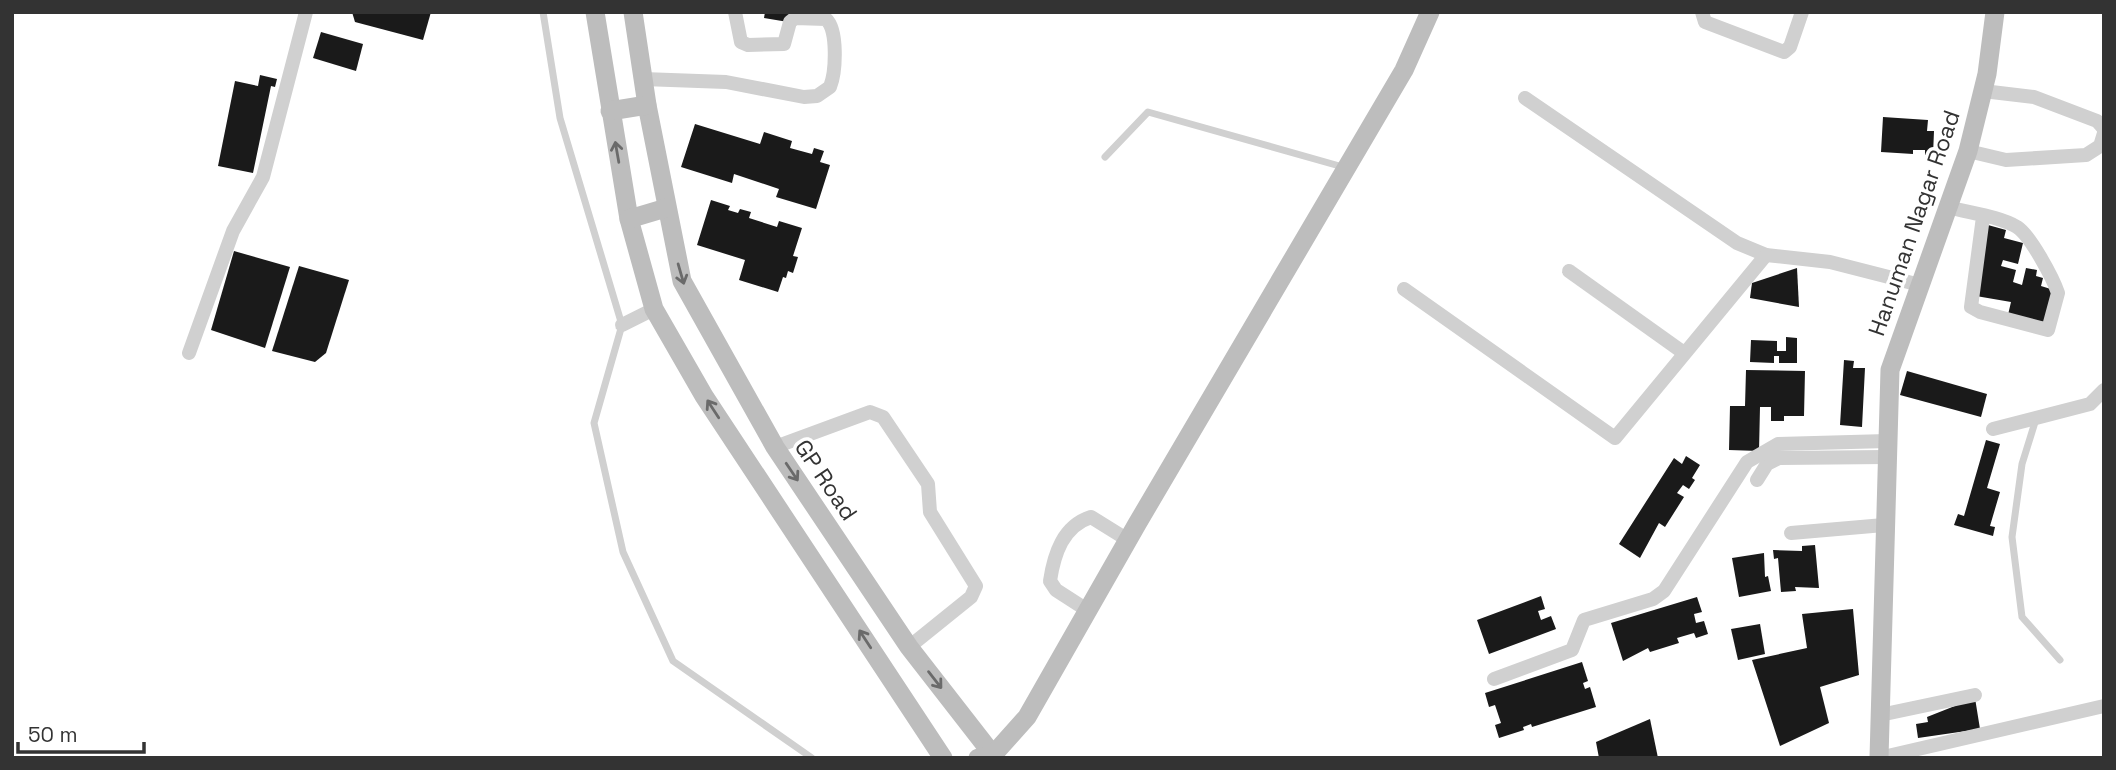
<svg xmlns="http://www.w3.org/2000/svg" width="2116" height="770" viewBox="0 0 2116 770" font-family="'Space Grotesk',sans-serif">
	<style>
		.building { fill: #1a1a1a }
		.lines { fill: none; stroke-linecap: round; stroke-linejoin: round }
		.lane { stroke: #d0d0d0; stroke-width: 7 }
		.street { stroke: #d0d0d0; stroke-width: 14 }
		.secondary { stroke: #bdbdbd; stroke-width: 19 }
		.oneway { stroke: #6a6a6a }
		.labels { text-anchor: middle; stroke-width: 7; stroke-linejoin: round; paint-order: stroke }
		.street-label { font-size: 23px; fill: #333; stroke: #fff }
	</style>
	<rect width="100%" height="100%" fill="#fff"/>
	<!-- building -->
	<g class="building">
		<polygon points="352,12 431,12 423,40 355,22"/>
		<polygon points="765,12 791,12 792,13 788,22 764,18"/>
		<polygon points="321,32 363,44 356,71 313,58"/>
		<polygon points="260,75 277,79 275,87 271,86 253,173 218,166 235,81 258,86"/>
		<polygon points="1883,117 1928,120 1927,131 1934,131 1933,155 1925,155 1925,150 1913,150 1913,154 1881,152"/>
		<polygon points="695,124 760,144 764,132 792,141 790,148 812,154 814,148 824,151 820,162 830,165 816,209 776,197 779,189 734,174 732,183 681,167"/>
		<polygon points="711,200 730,206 728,210 738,213 740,209 751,212 749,218 777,227 779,221 802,228 793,256 798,257 793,273 788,271 786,278 783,277 778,292 739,280 745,260 697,245"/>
		<polygon points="1988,225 2006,230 2004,238 2023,243 2018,264 2003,260 2001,266 2016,270 2013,282 2022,285 2026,268 2037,270 2036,276 2043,278 2041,286 2054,290 2046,322 2007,319 2011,302 1976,296"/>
		<polygon points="234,251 290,267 265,348 211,330"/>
		<polygon points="299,266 349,280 326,353 315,362 272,351"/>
		<polygon points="1797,268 1799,307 1750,298 1752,283"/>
		<polygon points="1786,337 1797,338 1797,363 1779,363 1779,356 1774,356 1774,363 1750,362 1751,340 1777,341 1777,351 1786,351"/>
		<polygon points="1844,360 1854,361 1853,368 1865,368 1862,427 1840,425"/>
		<polygon points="1746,370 1805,371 1804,416 1784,416 1784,421 1771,421 1771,407 1760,407 1759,451 1729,450 1730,406 1745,406"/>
		<polygon points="1907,371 1987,394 1981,417 1900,395"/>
		<polygon points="1986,440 2000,444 1987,488 2000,492 1990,526 1995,527 1993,536 1954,525 1958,514 1964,516"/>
		<polygon points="1686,456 1700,465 1692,478 1695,480 1689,489 1683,485 1677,493 1684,497 1665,527 1659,523 1640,558 1619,544 1674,458 1682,464"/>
		<polygon points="1815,545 1819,588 1795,587 1796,591 1781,592 1778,558 1774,559 1773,550 1802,551 1802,546"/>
		<polygon points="1764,553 1765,577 1768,576 1771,591 1739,597 1732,558"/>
		<polygon points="1541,596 1545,609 1538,611 1541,620 1551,616 1556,629 1489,654 1477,620"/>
		<polygon points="1697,597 1702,612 1694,614 1696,623 1704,621 1708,634 1696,638 1694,633 1677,638 1679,643 1650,652 1648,648 1623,661 1611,623"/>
		<polygon points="1853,609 1859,675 1820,687 1829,723 1780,746 1752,660 1807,648 1802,614"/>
		<polygon points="1760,624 1765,654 1738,660 1731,629"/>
		<polygon points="1582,662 1588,681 1583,683 1585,689 1590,687 1596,707 1532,727 1531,724 1523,727 1524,730 1499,738 1495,725 1501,723 1495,705 1489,707 1485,693"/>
		<polygon points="1975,698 1980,729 1918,738 1916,724 1928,722 1927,717"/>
		<polygon points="1650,719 1658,758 1599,758 1596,742"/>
	</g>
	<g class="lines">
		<!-- lane -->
		<g class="lane">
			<polyline points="543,12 560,118 622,325 594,423 623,552 673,661 812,758"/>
			<polyline points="1105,157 1148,112 1343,167"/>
			<polyline points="2036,419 2022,464 2012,537 2022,617 2060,660"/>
		</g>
		<!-- street -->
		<g class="street">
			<polyline points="1702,12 1705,22 1784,52 1790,47 1802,12"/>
			<path d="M643,79L726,82L804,97L817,96L830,87C836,72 838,30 826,19L795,18L790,22L784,44L748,45L741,42L735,12"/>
			<polyline points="1983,91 2034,97 2097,121 2104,129"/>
			<polyline points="1525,98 1737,243 1766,255 1830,262 1920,285"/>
			<polyline points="1968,151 2006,160 2086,155 2100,146 2104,133"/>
			<path d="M1948,207C1969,213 1998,216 2017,227C2030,235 2053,278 2058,293L2048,330L1980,312L1971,307L1983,217"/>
			<polyline points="1569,271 1684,353"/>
			<polyline points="1404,289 1615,438 1766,255"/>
			<polyline points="622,325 654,309"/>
			<polyline points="189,353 233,231 263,177 306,12"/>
			<polyline points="1993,429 2090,404 2104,390"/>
			<polyline points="775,447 870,412 883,417 928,484 930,512 976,586 971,597 909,647"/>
			<polyline points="1757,480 1767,464 1779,458 1886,457"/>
			<polyline points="1791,533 1884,525"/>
			<path d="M1087,610L1056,590L1050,581C1054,554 1063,526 1091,517L1128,540"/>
			<polyline points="1494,679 1572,650 1584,620 1653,599 1664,591 1747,462 1778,444 1887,441"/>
			<polyline points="1880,715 1975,695"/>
			<polyline points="1879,758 2104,706"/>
		</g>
		<!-- secondary -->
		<g class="secondary">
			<polyline points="595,12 629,219 654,309 704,396 943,758"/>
			<polyline points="633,12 647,105 682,281 775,447 909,647 993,755"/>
			<polyline points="610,111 647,105"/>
			<polyline points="629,219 666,208"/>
			<polyline points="978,758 993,755 1027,717 1137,524 1404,70 1430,12"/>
			<polyline points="1879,758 1890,370 1968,151 1987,74 1995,12"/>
		</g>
	</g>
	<!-- one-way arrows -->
	<defs><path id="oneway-shaft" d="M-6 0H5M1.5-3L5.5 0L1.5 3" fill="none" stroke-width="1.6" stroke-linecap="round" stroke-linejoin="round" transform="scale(1.75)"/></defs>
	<g class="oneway">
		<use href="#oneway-shaft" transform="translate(617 152) rotate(-100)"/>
		<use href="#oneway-shaft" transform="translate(681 274) rotate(74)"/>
		<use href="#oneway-shaft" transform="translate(713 409) rotate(-123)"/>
		<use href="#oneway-shaft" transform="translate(792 472) rotate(56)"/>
		<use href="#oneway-shaft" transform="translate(865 639) rotate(-123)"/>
		<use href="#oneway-shaft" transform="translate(935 680) rotate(52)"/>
	</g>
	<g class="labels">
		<!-- street labels -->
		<g class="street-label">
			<text transform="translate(1914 223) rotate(-71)" y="8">Hanuman Nagar Road</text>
			<text transform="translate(826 480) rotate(56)" y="8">GP Road</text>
		</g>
	</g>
	<!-- border -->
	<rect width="2116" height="770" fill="none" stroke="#333333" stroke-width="28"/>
	<!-- scale -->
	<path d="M18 742v10h126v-10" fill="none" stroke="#333333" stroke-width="3.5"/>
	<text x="28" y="742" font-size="21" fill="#333333" stroke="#ffffff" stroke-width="5" paint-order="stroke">50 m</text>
</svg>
